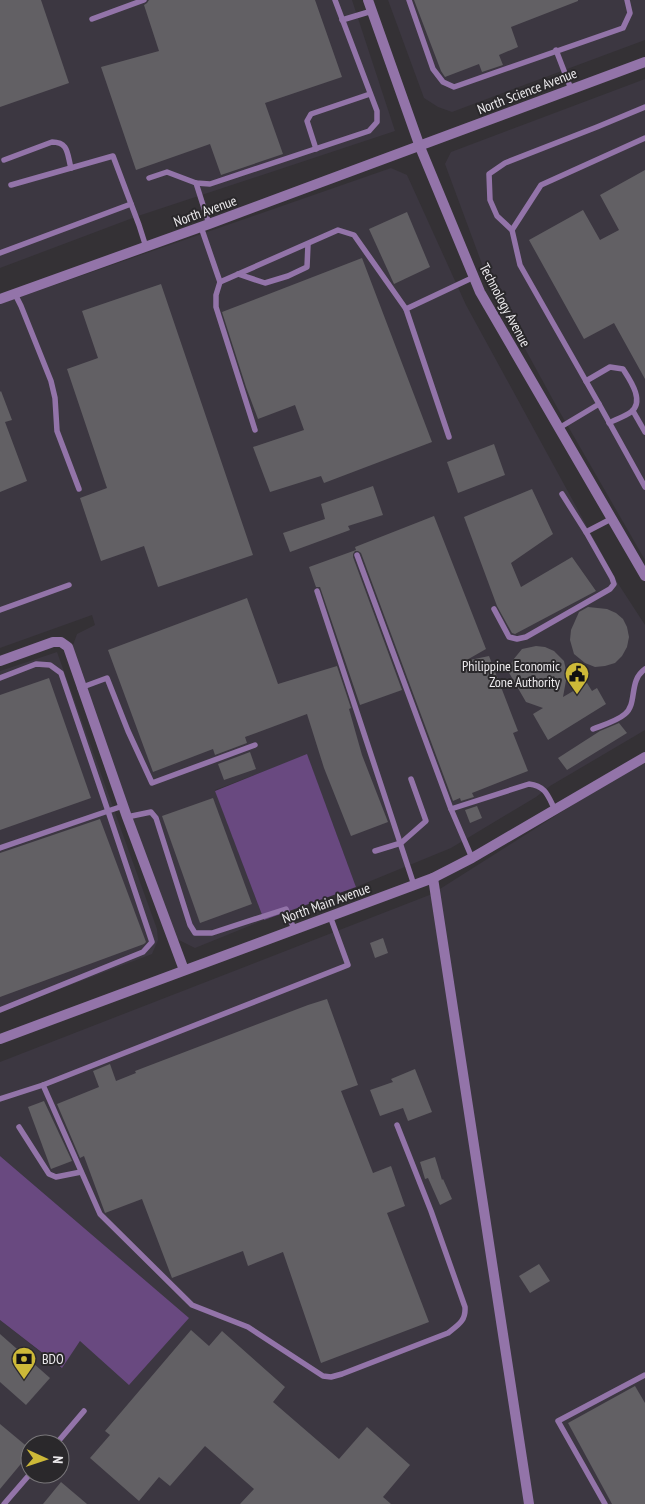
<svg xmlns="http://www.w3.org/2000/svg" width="645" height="1504" viewBox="0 0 645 1504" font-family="'PT Sans Narrow',sans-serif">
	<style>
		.built { fill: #3c3741; fill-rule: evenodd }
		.green { fill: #694980 }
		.building { fill: #626064 }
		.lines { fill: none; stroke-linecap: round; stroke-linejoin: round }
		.service { stroke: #9374a9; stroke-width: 5.5 }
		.minor { stroke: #9374a9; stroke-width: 10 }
		.labels { text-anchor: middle; stroke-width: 4; stroke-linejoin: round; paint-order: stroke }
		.street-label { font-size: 14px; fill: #edebee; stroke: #2a282b }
		.poi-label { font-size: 14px; fill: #edebee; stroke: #2a282b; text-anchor: end }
	</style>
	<rect width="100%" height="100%" fill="#343135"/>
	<!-- built -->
	<g class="built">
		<polygon points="0,0 352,0 395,131 138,216 0,268"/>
		<polygon points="388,0 645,0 645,40 452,112 438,107 424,98"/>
		<polygon points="645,79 645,560 558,409 489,283 445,164 451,152"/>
		<polygon points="391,168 407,175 466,305 619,585 645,625 645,730 550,786 536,797 451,848 356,887 307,755 215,790 264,920 195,948 177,939 130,813 72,648 77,634 95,625 92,615 0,648 0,304"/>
		<polygon points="57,652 157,929 158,940 152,954 0,1012 0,671"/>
		<path d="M645,759V1504H0V1320L61,1368L80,1341L188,1318L0,1156V1062L432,894ZM30,1444H60V1474H30Z"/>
	</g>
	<!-- green -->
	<g class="green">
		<polygon points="307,754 356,887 264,920 215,791"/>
		<polygon points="0,1156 189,1318 129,1385 80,1341 62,1368 0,1320"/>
	</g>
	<!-- building -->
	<g class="building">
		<polygon points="0,0 41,0 69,83 0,107"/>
		<polygon points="149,0 315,0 342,77 265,103 283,154 221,175 210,144 136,170 101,67 159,51 144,5 147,3"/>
		<polygon points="414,0 578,0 578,1 511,27 518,47 499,55 503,65 482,72 479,64 445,77 441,71"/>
		<polygon points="645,170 645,379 614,323 584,339 529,240 583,210 600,240 619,230 600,195"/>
		<polygon points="407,212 430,267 394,284 369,229"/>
		<polygon points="362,258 432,442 324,483 321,476 270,492 253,447 304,430 295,405 258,419 246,387 222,312"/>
		<polygon points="161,284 253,555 158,587 144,546 101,561 80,498 107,488 67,369 98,358 82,311"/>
		<polygon points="1,391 12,420 5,422 27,481 0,492 0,392"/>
		<polygon points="494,444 505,475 458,493 447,462"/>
		<polygon points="373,486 383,515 348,526 350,530 290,552 283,533 325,519 321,504"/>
		<polygon points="532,489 553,534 511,563 521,587 572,557 596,591 515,634 512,633 497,606 464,517"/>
		<polygon points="434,516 486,649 465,661 489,656 518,731 513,733 528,771 472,793 474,797 461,801 460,798 453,801 361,553 358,551 355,551 353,554 353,557 402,690 360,705 321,590 320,587 316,587 309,567 356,550 355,547"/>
		<polygon points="247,598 278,684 337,666 351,708 349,709 362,755 388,822 351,836 324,768 307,714 245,737 247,743 215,755 213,749 153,772 108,650"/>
		<polygon points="588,607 607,609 616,613 623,619 627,627 629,637 627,647 622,656 615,663 605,666 595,667 585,663 574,654 570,640 571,630 579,612"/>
		<polygon points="536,646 545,647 554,651 564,661 567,675 563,697 587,683 592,691 597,688 606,704 548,740 533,714 543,708 526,702 508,671 513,660 522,649"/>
		<polygon points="49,678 91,798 0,830 0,695"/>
		<polygon points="619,723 627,733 567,770 558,758 600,731"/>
		<polygon points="250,752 256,769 224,780 218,764"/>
		<polygon points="213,798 252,904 200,923 162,816"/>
		<polygon points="477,806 482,818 470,823 465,810"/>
		<polygon points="100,819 146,942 144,944 0,997 0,853"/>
		<polygon points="383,938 388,953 375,958 370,943"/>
		<polygon points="327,999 358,1085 341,1091 373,1173 391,1166 405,1206 387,1213 429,1322 321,1363 283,1252 248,1266 243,1251 172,1278 142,1199 105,1213 84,1156 80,1158 57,1104 99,1087 93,1071 110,1064 116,1081 136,1073 135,1071 308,1005"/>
		<polygon points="415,1069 432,1112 408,1121 403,1108 380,1116 370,1090 393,1082 391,1079"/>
		<polygon points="44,1101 72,1161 51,1169 28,1107"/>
		<polygon points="435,1157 442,1180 443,1179 452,1199 440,1205 428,1178 425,1179 420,1162"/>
		<polygon points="539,1264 550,1281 530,1293 519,1276"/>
		<polygon points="191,1330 209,1346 222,1331 285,1387 273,1402 339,1459 367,1427 410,1465 383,1497 391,1504 240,1504 254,1489 205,1446 170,1486 159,1477 139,1501 90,1458 110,1435 105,1431"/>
		<polygon points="0,1334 50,1378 26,1405 0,1382"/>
		<polygon points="635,1386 645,1403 645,1504 612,1504 568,1423"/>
		<polygon points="0,1424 30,1449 30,1453 0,1489"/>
		<polygon points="61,1482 87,1504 43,1504"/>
	</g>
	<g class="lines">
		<!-- service -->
		<g class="service">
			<polyline points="409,0 433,69 443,82 454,87 623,28 630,13 627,0"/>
			<polyline points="92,19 144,0"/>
			<polyline points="342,20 372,11"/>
			<polyline points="556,50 571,89"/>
			<polyline points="316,149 307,121 311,114 370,94"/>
			<path d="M4,160L52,142C69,142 67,154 71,168"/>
			<polyline points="149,178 167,172 196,183 210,184 369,131 377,122 377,111 335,0"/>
			<polyline points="196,183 209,224"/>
			<polyline points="11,185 113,156 139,225 146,247"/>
			<polyline points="201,227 220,282 216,295 216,307 255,430"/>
			<polyline points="512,230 497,216 490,200 489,174 505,163 597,127 645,107"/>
			<polyline points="0,253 131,204"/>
			<polyline points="238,274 265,283 288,276 307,267 308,244"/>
			<polyline points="220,282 338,230 354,235 406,309 449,437"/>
			<polyline points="15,294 21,306 51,381 55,398 57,431 79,489"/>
			<polyline points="406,309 474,277"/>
			<path d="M586,381L610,367L623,369C630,380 645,401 631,412C624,417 616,419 609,423"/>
			<polyline points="599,404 645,487"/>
			<polyline points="633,411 645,432"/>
			<polyline points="559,428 599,404 520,265 512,230 541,185 645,138"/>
			<polyline points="586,532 611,519"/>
			<polyline points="357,555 451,809 472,858"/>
			<polyline points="317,591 414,885"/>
			<polyline points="494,609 509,637 517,639 526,637 610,589 614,584 612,578 586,532 562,494"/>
			<polyline points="0,610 69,585"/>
			<polyline points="0,678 36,664 50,665 61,673 108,811 0,848"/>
			<polyline points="80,688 107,678 128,731 152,783 255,745"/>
			<path d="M593,729C603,725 617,721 625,714C638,703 628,681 645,669"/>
			<path d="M451,809L529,784C546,786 548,796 555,810"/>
			<polyline points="127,817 151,812 156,818 190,925 195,933 212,933 286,909 294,929"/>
			<polyline points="375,851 401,843 426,821 411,779"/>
			<polyline points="0,1010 143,952 152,942 108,811 123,806"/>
			<path d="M43,1085L100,1214L192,1305L248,1327L323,1376L331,1377L342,1374L448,1333C458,1325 466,1321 465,1307L431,1211L397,1125"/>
			<polyline points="0,1099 43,1085 348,965 330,916"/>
			<polyline points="19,1127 49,1174 56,1177 81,1172"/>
			<polyline points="56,1444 84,1411"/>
			<polyline points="4,1504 30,1474"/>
			<polyline points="605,1504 558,1421 645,1375"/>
		</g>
		<!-- minor -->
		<g class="minor">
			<polyline points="368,0 420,147 480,292 645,576"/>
			<polyline points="0,299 209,224 645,62"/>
			<polyline points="0,661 53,642 61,642 68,647 127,817 184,970"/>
			<polyline points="433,878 529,1504"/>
			<polyline points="0,1039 433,878 472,858 645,757"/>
		</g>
	</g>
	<!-- icons -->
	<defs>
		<symbol id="civic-pin" viewBox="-11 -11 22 30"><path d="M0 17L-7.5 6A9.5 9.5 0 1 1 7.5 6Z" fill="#cdb938" stroke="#2a282b"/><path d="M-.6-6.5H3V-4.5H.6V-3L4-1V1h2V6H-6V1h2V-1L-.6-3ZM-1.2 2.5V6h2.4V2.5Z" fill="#111"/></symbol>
		<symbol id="bank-pin" viewBox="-11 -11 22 30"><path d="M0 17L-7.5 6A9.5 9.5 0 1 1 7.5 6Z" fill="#cdb938" stroke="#2a282b"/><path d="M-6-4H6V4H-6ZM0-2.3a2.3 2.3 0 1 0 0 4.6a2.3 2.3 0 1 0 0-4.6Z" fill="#111"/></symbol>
	</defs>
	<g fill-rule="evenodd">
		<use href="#civic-pin" x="563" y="660" width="28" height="38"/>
		<use href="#bank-pin" x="10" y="1345" width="28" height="38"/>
	</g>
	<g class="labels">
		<!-- street labels -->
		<g class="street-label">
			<text transform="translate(527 91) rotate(-21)" y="5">North Science Avenue</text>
			<text transform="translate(205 211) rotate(-20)" y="5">North Avenue</text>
			<text transform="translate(505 305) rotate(62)" y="5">Technology Avenue</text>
			<text transform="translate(326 903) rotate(-20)" y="5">North Main Avenue</text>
		</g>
		<!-- poi labels -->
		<g class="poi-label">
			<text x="560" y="671">Philippine Economic<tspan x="560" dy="16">Zone Authority</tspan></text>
			<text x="42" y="1364" text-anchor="start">BDO</text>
		</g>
	</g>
	<!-- north arrow -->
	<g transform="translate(45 1459) rotate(93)"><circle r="24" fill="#2a282b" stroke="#787679"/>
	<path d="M0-4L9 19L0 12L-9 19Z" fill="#cdb938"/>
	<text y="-8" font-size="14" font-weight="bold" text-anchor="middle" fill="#edebee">N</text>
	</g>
</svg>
